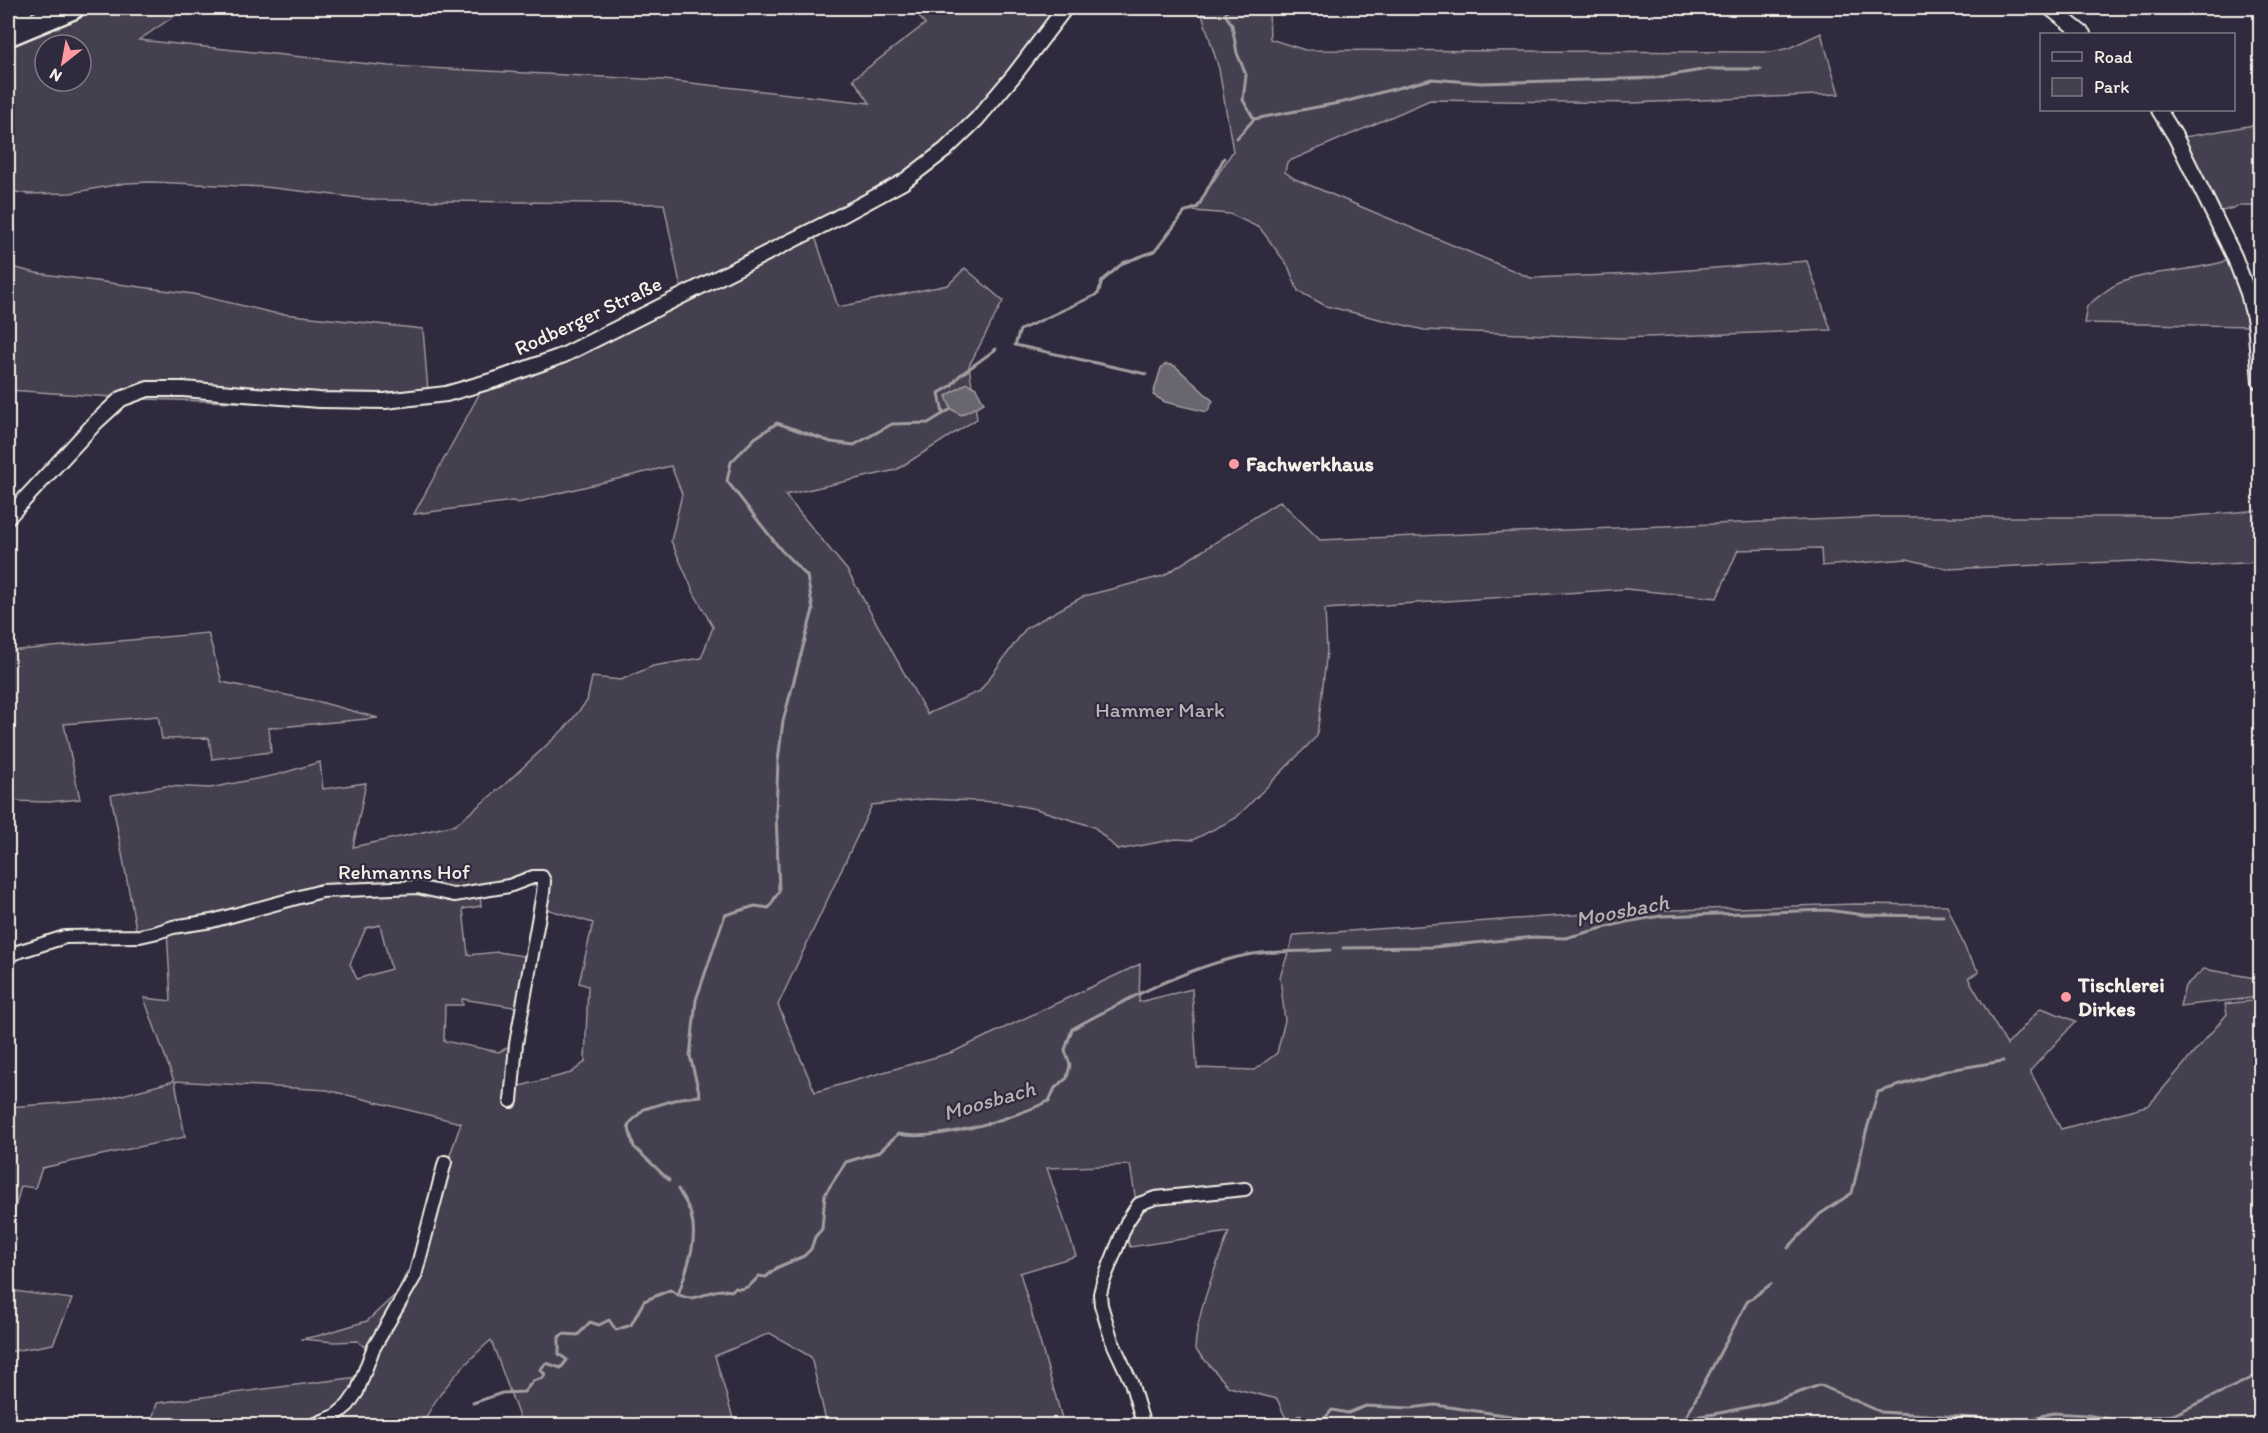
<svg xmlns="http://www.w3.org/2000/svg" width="2268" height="1433" viewBox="0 0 2268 1433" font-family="Itim,sans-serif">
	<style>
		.green { fill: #454050; stroke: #9c989c; stroke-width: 1.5; fill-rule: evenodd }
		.water { fill: #6a6670; stroke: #a19ea0; stroke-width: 1.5 }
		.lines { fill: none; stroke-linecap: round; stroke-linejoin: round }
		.stream { stroke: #a19ea0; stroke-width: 3 }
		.minor-casing { stroke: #f4f1e8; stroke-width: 16 }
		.tertiary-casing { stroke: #f4f1e8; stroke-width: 18 }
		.motorway-casing { stroke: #f4f1e8; stroke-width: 26 }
		.minor { stroke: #2f2a3d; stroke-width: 12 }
		.tertiary { stroke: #2f2a3d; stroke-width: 14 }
		.motorway { stroke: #2f2a3d; stroke-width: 21 }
		.poi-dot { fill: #ff9aa2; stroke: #2f2a3d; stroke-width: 2 }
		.labels { text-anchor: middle; stroke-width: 4.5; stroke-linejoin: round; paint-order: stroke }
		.street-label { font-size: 21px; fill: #f4f1e8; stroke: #2f2a3d }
		.poi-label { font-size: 21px; font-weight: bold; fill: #f4f1e8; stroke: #2f2a3d; text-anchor: start }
		.park-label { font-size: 21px; fill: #b7b3b3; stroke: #2f2a3d }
		.water-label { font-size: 22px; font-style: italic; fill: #b6b2b2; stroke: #2f2a3d }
	</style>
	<rect width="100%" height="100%" fill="#2f2a3d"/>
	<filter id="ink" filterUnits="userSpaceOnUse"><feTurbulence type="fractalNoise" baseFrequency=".0167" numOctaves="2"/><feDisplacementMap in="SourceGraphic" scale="12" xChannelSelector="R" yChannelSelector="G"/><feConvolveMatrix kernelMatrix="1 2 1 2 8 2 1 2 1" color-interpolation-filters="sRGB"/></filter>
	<g filter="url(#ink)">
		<!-- green -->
		<g class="green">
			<path d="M87,8H186L139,40L389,66L664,80L870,103L853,79L925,24L913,8H1060L976,118L902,180L682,294L664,204L377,200L265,187L151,182L126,183L71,193L29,194L8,191V41ZM45,45H81V81H45Z"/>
			<polygon points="1200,8 1269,8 1270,39 1305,50 1771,52 1789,48 1821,33 1839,94 1633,103 1430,100 1287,162 1285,172 1295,179 1531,278 1636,274 1807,261 1831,330 1620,338 1424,330 1326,306 1298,291 1288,266 1260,228 1230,214 1194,211 1233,151 1219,69"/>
			<polygon points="2260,124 2260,206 2240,206 2215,213 2184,137"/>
			<path d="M814,233L838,307L948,285L965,268L1003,301L969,366L977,419L896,470L785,495L847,570L927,714L980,691L1026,628L1084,596L1163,576L1280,501L1320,540L1882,517H2181L2260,510V562L2192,566L2135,561L1947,569L1907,559L1822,566L1821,548L1738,550L1717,598L1625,589L1325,609L1327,651L1317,736L1236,818L1193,840L1176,839L1118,850L1094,827L1036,809L1000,802L927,799L872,805L778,1005L815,1092L953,1052L1140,964L1139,1002L1192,989L1197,1068L1254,1070L1277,1053L1285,1020L1280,977L1294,935L1614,912L1855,904L1947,905L1968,955L1979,972L1968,978L2007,1045L2041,1008L2076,1021L2030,1071L2061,1129L2149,1105L2227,1014L2225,1004L2260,1000V1425H1283L1288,1423L1277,1399L1229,1387L1195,1349C1197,1311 1215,1269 1229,1232L1130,1247L1125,1232L1137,1208L1130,1165L1047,1168L1076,1256L1020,1273L1064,1425H827L811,1357L770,1333L715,1356L735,1425H522L491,1340C462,1366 439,1390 422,1425H150L157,1403L358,1377L366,1349L358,1341L334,1342L301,1339L317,1336L367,1321L396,1294L407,1272L422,1260L433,1205L461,1123L327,1090L175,1081L185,1137L42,1168L35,1188L21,1186L12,1219L8,1218V1107L104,1100L174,1081L144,998L171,1001L167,929L137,934L111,795L166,786L210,788L276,775L320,762L323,789L366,783L353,847L455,825L504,785L566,727L587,701L592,677L621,680L653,666L701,658L713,627L694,593L671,541L682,494L671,466L518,503L513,501L414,514L482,389ZM540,880L529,957L498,952L468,955L463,909L481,906L480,894ZM543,908L593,923L579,983L588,986L585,1062L571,1073L516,1087L532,968ZM380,925L391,969L357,979L350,964L366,928ZM462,999L521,1008L514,1044L499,1052L444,1041L445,1005H463Z"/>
			<path d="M2232,259L2253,326L2084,323L2087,306C2097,298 2110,286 2122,282C2157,269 2196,272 2232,259Z"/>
			<polygon points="8,266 36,273 193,294 274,313 423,329 428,391 323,405 143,399 8,390"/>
			<polygon points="208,633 222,682 320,702 378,718 269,728 271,752 212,759 209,738 162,739 158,716 64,724 80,799 49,802 8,801 8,651"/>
			<polygon points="2204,969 2260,979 2260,997 2180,1006 2185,986"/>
			<polygon points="8,1290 72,1299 53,1344 8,1352"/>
		</g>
		<!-- water -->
		<g class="water">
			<polygon points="1166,364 1175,366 1213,401 1207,412 1165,402 1153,395 1161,368"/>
			<polygon points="967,383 976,388 984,403 961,415 951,409 946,396"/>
		</g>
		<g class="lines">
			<!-- stream -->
			<g class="stream">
				<polyline points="1229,8 1225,14 1232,25 1237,53 1246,75 1243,100 1254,119"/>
				<polyline points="1237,138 1254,119 1344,102 1432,79 1481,83 1654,78 1708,69 1761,69"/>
				<polyline points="1146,374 1015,345 1020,330 1098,294 1102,281 1123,263 1155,251 1185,212 1198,207 1224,158"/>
				<polyline points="943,414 939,393 951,386 959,376 996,349"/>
				<polyline points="1343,948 1433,947 1535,937 1565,938 1626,922 1661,916 1827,910 1864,915 1943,916"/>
				<polyline points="669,1180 634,1147 628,1125 644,1109 681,1098 700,1096 690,1056 696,1000 725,915 755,906 769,908 779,891 776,812 778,761 783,721 813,610 807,576 781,550 727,481 731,462 755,438 777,423 831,442 854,445 892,424 928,423 951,409"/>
				<path d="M678,1189C682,1197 689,1206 691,1215C699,1241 686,1270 678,1295"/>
				<polyline points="1788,1248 1820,1214 1852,1193 1866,1132 1878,1092 1949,1070 2003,1061"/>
				<path d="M473,1403L502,1393L524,1392L533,1381L543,1378L545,1374L540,1370L546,1363L561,1368L567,1360L559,1354V1337L563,1334L578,1335L590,1322L599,1325L609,1320L616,1330L631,1325L644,1301L670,1290C701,1310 704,1285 731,1291L735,1288C746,1291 752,1284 759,1276L766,1277L778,1267L804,1256L811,1249L815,1237L822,1229L825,1194L846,1162L879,1152L898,1134C937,1142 1013,1118 1049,1101L1055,1088L1067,1078L1070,1065L1065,1050L1072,1029C1125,1000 1187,967 1247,955C1273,950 1304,952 1330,950"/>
				<polyline points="1686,1417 1747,1302 1771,1284"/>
				<polyline points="1287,1426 1300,1415 1314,1426"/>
				<polyline points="1318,1426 1332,1410 1348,1413 1366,1406 1411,1408 1435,1405 1511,1416 1541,1426"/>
				<polyline points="1623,1426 1715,1414 1772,1402 1820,1385 1881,1412 2022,1421 2053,1413 2086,1415 2117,1420 2173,1415 2260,1374"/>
			</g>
			<defs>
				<g id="minor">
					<polyline points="8,955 65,937 140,936 158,932 173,927 212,921 322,891 417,887 454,895 509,886 533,877 542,877 544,881 543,893 516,1044 511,1101"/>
					<polyline points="311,1426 335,1416 348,1405 357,1392 373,1349 415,1276 445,1162"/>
					<polyline points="1144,1426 1131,1382 1112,1341 1101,1305 1100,1294 1103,1282 1127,1222 1139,1204 1155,1198 1245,1189"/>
				</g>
				<g id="tertiary">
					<polyline points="2050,8 2083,34"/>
					<polyline points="2159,110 2175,136 2234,256 2248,293 2255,322 2260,382"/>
					<polyline points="8,517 97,421 121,399 148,389 183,389 319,400 385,401 446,394 498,379 564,355 833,220 903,182 945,150 977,119 1015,74 1065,8"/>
				</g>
				<g id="motorway">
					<polyline points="8,14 22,8"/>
					<polyline points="8,35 73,8"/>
				</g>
			</defs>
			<!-- minor casing -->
			<use href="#minor" class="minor-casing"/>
			<!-- tertiary casing -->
			<use href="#tertiary" class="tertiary-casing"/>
			<!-- motorway casing -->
			<use href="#motorway" class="motorway-casing"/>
			<!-- minor -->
			<use href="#minor" class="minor"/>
			<!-- tertiary -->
			<use href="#tertiary" class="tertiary"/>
			<!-- motorway -->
			<use href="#motorway" class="motorway"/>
		</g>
	</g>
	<!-- markers -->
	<g class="poi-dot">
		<circle cx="1234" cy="464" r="6"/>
		<circle cx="2066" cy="997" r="6"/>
	</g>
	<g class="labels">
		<!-- street labels -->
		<g class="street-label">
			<text transform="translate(588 316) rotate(-25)" y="7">Rodberger Straße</text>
			<text x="404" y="879">Rehmanns Hof</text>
		</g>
		<!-- poi labels -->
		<g class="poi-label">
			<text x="1246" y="471">Fachwerkhaus</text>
			<text x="2078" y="992">Tischlerei<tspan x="2078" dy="24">Dirkes</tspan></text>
		</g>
		<!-- park labels -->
		<g class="park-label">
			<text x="1160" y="717">Hammer Mark</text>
		</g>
		<!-- water labels -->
		<g class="water-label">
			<text transform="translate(1622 910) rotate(-11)" y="8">Moosbach</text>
			<text transform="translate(989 1100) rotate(-16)" y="8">Moosbach</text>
		</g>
	</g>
	<!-- margin -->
	<rect width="2268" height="1433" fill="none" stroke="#2f2a3d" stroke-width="30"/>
	<rect x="15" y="15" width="2238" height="1403" fill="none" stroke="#f4f1e8" stroke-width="2" filter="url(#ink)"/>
	<!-- legend -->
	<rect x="2040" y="33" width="195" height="78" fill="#2f2a3d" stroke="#7e7a81" stroke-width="1.5"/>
	<rect x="2052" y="52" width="30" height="9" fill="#2f2a3d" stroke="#7e7a81" stroke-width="1.5"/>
	<text x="2094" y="63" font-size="18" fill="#f4f1e8">Road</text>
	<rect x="2052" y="78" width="30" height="18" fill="#454050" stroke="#7e7a81" stroke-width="1.5"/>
	<text x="2094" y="93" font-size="18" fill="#f4f1e8">Park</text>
	<!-- north arrow -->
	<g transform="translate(63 63) rotate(211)"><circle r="28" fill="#2f2a3d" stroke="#7e7a81" stroke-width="1.5"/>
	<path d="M0-4.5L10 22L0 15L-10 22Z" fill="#ff9aa2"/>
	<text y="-9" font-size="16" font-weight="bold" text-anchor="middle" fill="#f4f1e8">N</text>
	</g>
</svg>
